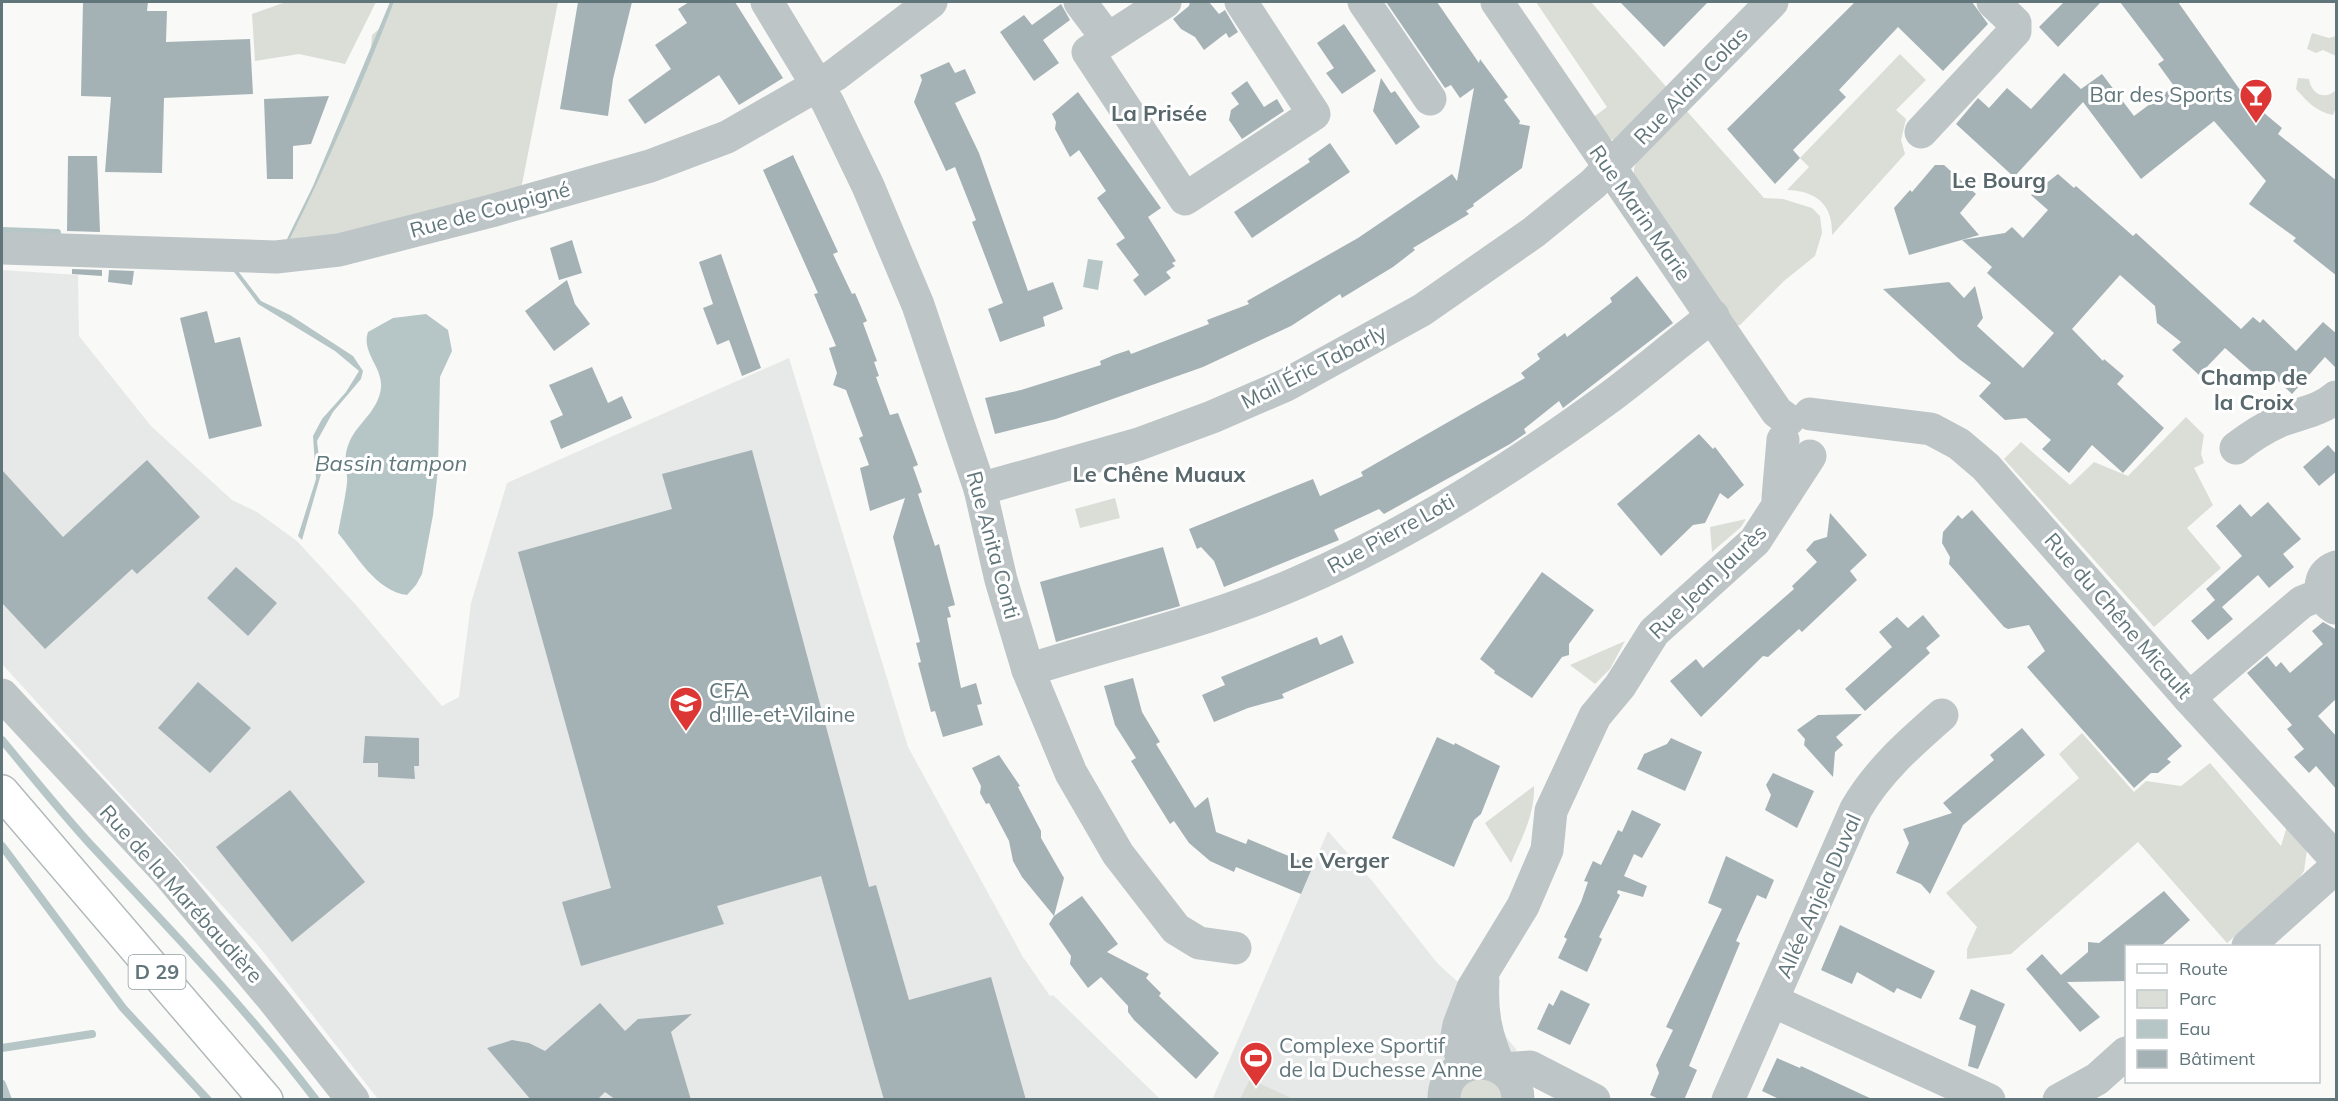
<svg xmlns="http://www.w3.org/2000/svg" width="2338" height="1101" viewBox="0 0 2338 1101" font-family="Mulish,sans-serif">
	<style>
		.built { fill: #e7e9e8 }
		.green { fill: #dbded7 }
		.water { fill: #b6c6c7 }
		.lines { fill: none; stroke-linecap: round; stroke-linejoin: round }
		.stream { stroke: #b6c6c7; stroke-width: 8 }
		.building { fill: #a5b2b5 }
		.major-casing { stroke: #b2b9bb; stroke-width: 36 }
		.minor { stroke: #bec5c7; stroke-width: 33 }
		.major { stroke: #fff; stroke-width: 33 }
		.labels { text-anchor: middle; stroke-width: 6; stroke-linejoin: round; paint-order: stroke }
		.shield { fill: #fff; stroke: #909fa3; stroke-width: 1.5 }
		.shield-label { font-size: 20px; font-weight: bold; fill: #61767b }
		.street-label { font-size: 21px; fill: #61767b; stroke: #fff }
		.poi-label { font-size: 21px; fill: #61767b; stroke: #fff; text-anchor: start }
		.neighbourhood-label { font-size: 22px; font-weight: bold; fill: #58686c; stroke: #fff }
		.water-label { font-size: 22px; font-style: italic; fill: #60797b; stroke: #fff }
	</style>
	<rect width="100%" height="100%" fill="#f9f9f7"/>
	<!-- built -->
	<g class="built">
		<polygon points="2,270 78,275 79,336 151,426 232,500 257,512 297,541 356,605 442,706 459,697 471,603 507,483 789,358 908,747 1023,957 1050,996 1053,995 1160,1099 378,1099 257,944 2,664"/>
		<polygon points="1328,831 1373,882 1438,964 1467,990 1516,1049 1528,1099 1212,1100"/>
	</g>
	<!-- green -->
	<g class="green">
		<polygon points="286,2 376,2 345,64 299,54 255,61 252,14"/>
		<polygon points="394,2 558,2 521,189 326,240 290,239 329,155 332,141 371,48 372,35 385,24"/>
		<polygon points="1536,2 1591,2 1670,91 1614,140 1610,139 1591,119 1607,107"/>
		<polygon points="2312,33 2329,38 2336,36 2336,56 2323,50 2316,53 2307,49"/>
		<path d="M1900,54L1926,80L1896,110L1906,119L1901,140L1905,154L1832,235C1833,204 1816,191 1787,190L1809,167L1800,158Z"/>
		<path d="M2298,78L2309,79C2311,94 2325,101 2336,90V107L2333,115C2316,112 2307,101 2296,89Z"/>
		<polygon points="1685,109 1764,198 1783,199 1812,208 1820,216 1822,233 1815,256 1784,281 1740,325 1734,326 1634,179 1634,168 1638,159"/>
		<polygon points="2186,417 2204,435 2201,454 2204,463 2194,468 2213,505 2187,528 2221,568 2154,627 2004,459 2021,442 2070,485 2094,462 2128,476"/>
		<polygon points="1115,498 1120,518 1080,528 1075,509"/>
		<polygon points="1746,519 1741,527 1712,552 1710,527"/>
		<polygon points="1625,641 1610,669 1595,684 1570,665"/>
		<polygon points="2082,733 2134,792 2146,781 2181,786 2210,763 2281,846 2288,823 2307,850 2304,871 2296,883 2227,943 2138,842 2011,954 1967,959 1967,949 1977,927 1946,893 2079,778 2059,754"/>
		<path d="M1534,786C1535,814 1522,838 1511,863L1485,823Z"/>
		<polygon points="1492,1077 1505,1099 1457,1100 1468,1078"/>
		<polygon points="1250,1079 1293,1099 1240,1099"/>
	</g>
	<!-- water -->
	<g class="water">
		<path d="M390,2H394C363,82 328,162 290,239H287L313,186Z"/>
		<polygon points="1088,259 1103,261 1098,290 1083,287"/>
		<polygon points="238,271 261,301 290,315 353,356 363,371 361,379 333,412 317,441 321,474 302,540 298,536 316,479 313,436 322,419 346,392 359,371 335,351 258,304 234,272"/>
		<path d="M426,314L448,330L452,351L440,377L438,469L433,515L422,574L416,585L407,595C376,591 357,556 338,533C341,516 345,500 347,483C348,467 342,460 349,443C357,423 378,412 381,388C383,367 361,353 368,332L393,318Z"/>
	</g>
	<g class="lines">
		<!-- stream -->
		<g class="stream">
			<polyline points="2,231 57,233"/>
			<path d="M2,740C31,775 60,811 90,844C168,927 247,1009 316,1100"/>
			<polyline points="2,846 123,1008 208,1100"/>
			<polyline points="2,1048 92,1034"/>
			<polyline points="2,1084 8,1100"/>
		</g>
	</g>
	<!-- building -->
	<g class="building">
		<polygon points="83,2 148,2 147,11 167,11 166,42 250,39 253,94 164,98 162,173 105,172 111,97 81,96"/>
		<polygon points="578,2 632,2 613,79 608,116 560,109"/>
		<polygon points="689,2 735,2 783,78 739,105 719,75 645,124 628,100 671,69 655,45 687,23 678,9"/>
		<polygon points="1190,2 1209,2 1219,14 1225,10 1238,32 1229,38 1226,33 1204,50 1195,37 1181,29 1173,19 1189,6"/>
		<polygon points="1386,2 1437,2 1479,63 1480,59 1508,97 1504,100 1520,121 1519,124 1530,126 1522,168 1473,204 1474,206 1466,211 1469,214 1413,248 1415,250 1393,267 1342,298 1340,294 1291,326 1203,367 1056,419 995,434 985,398 1021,390 1101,365 1100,361 1114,355 1129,350 1131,354 1209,324 1207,320 1249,304 1247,301 1358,238 1452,174 1457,181 1474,88 1460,98 1451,85 1445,88"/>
		<polygon points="1620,2 1708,2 1664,47"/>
		<polygon points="1855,2 1972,2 1988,24 1943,71 1898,27 1839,90 1846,97 1793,150 1800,158 1775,184 1727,129"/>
		<polygon points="2064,2 2101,2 2058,47 2039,27"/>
		<polygon points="2120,2 2178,2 2245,97 2282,128 2278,134 2337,181 2337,276 2293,241 2296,238 2249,204 2266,181 2214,121 2141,179 2083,102 2014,177 1956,124 1978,98 1989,108 2007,88 2031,109 2064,73 2081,89 2102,74 2134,116 2174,86 2158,64 2164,60"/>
		<polygon points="1061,4 1070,20 1043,40 1059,63 1034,81 1000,32 1024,15 1032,25"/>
		<polygon points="1344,24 1376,71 1342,94 1326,73 1334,68 1317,43"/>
		<polygon points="949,62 955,73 965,69 976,93 955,103 979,153 1028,291 1053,282 1063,309 1043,317 1045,326 1000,342 988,309 1003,303 972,222 976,220 955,167 946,171 914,102 922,80 920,75"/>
		<polygon points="1381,78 1391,93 1395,91 1420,127 1396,145 1373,111"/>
		<polygon points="1247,81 1264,107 1277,99 1284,111 1242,139 1229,120 1231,110 1239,104 1231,93"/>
		<polygon points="1078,92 1161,208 1148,217 1176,261 1172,263 1175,266 1166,272 1171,278 1145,296 1133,280 1139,275 1116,244 1125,238 1097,198 1106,191 1079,150 1070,157 1055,129 1056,122 1052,114"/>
		<polygon points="329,96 311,144 293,146 293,179 267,179 264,99"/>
		<polygon points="1330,143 1350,172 1252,238 1234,212 1310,162 1308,159"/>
		<polygon points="793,155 838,252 833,254 852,294 855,293 867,321 863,323 877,361 874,362 879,376 876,377 890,415 898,413 918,465 913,467 922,492 918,494 935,546 939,544 955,605 948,607 951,617 947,618 961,688 976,683 982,704 977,705 983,725 943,737 935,711 931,712 918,663 921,662 916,643 920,642 893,537 905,498 870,511 860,468 869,465 859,438 863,436 846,390 833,385 837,373 829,348 836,346 814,294 818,293 763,170"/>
		<polygon points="68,156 97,156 100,232 67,231"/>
		<polygon points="1935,165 1944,165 1976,194 1960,213 1979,235 1909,255 1894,208 1910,190 1912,192"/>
		<polygon points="2058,174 2074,188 2076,186 2133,236 2136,233 2241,329 2253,317 2260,323 2263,319 2296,351 2323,322 2337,334 2337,369 2325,357 2292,394 2274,377 2268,386 2225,348 2199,375 2172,350 2181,342 2157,323 2155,306 2120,275 2072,329 2103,361 2104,359 2124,376 2117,384 2164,428 2123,473 2092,445 2069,473 2042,449 2051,440 2026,418 2005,420 1979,396 1991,383 1959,359 1883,289 1949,282 1964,298 1975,286 1983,318 1977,326 2023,368 2054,333 1987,273 1992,267 1962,240 2005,233 2012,227 2023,238 2048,210 2031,195"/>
		<polygon points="572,240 582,273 559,280 550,248"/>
		<polygon points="721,254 761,368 742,376 729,340 717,345 703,308 713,304 699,262"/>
		<polygon points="72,269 102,270 102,276 72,274"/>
		<polygon points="109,270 134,271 132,285 108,282"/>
		<polygon points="1637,276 1673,323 1563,408 1559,401 1524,429 1526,433 1510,444 1384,514 1379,509 1334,530 1339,540 1224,587 1214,561 1201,547 1197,549 1189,529 1313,479 1320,496 1363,476 1361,472 1525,378 1521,373 1540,359 1537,354 1565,333 1567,337 1612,302 1610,298"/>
		<polygon points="567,280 575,304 590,324 554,351 525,311"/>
		<polygon points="207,311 215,343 240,337 262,426 209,439 180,318"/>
		<polygon points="592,367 608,403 622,396 632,418 561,449 550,421 563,415 549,385"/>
		<polygon points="1699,434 1713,449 1715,447 1744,485 1728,499 1720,493 1705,523 1693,525 1661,556 1617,504"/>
		<polygon points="2328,445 2337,455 2337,471 2319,486 2303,467"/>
		<polygon points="752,450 869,887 876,885 909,1000 991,977 1026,1100 884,1100 821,876 717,906 724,924 581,966 562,902 611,888 518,552 672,509 662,474"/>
		<polygon points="147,460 200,517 137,574 132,569 45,649 2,603 2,470 63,537"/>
		<polygon points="2268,502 2301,539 2283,554 2294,567 2269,588 2258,575 2222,607 2233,619 2208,640 2191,621 2215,600 2206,589 2242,556 2216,526 2240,504 2251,517"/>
		<polygon points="1972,510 2182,746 2167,759 2171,762 2158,773 2151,773 2134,788 2027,667 2045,651 2029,625 2008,629 2004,627 1949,564 1950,557 1942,543 1943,532 1958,515 1962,519"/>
		<polygon points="1830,513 1867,555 1850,571 1857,580 1802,632 1799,629 1768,657 1763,656 1701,717 1670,681 1696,659 1703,668 1794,589 1792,586 1817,562 1806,550 1814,541 1827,537"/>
		<polygon points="1163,547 1180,606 1056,642 1040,582"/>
		<polygon points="236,567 277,603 248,636 207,598"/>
		<polygon points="1542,572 1594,610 1569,644 1569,655 1562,657 1532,698 1494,673 1495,671 1480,659"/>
		<polygon points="1923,615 1940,636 1926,648 1930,653 1865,711 1845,689 1892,647 1879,632 1897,617 1908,628"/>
		<polygon points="2323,622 2337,630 2337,698 2318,716 2337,737 2337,790 2316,766 2309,773 2294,757 2304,749 2287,729 2292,725 2247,673 2267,656 2276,667 2281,662 2290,673 2323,644 2312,631"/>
		<polygon points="1342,635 1354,663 1282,694 1284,698 1248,708 1214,722 1202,695 1225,685 1221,677 1317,637 1320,645"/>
		<polygon points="1133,678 1142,712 1160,742 1156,744 1195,808 1208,797 1216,832 1246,844 1248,839 1313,866 1301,894 1236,867 1234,872 1210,861 1189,843 1174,821 1170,824 1131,761 1136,758 1115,725 1104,686"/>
		<polygon points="198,682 251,728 210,773 158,728"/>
		<polygon points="1862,714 1836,737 1843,745 1835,752 1833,777 1804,745 1805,739 1797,730 1818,715"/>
		<polygon points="2022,728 2045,755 1963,825 1930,894 1921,884 1896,873 1909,843 1903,829 1952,813 1943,803 1994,760 1990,755"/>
		<polygon points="365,736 419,738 419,766 414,766 415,779 378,777 378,763 363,763"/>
		<polygon points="1437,737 1454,745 1455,743 1500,766 1481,814 1474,820 1454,867 1392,838"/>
		<polygon points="1671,738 1702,752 1685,791 1637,769 1644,754 1667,744"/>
		<polygon points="999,755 1020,786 1018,787 1041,831 1041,838 1064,878 1054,916 1082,896 1118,944 1107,952 1149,974 1146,978 1161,993 1159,996 1219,1053 1196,1079 1134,1020 1128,1012 1128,1006 1101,977 1088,988 1070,964 1071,956 1049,924 1054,916 1022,877 1013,861 1009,841 989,803 986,804 980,793 981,786 972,768"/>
		<polygon points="1773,773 1814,791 1797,828 1765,810 1771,795 1766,785"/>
		<polygon points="290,790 365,882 292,942 216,847"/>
		<polygon points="1632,810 1661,824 1642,858 1634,854 1624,876 1647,886 1643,897 1618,890 1617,893 1620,895 1599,937 1602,939 1587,972 1558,958 1567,939 1564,937 1581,902 1588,882 1584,881 1593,861 1601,865 1618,830 1622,832"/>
		<polygon points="1726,856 1774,880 1766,899 1757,895 1736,941 1740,943 1689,1066 1697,1070 1684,1100 1661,1100 1650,1095 1659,1073 1656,1065 1673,1030 1666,1027 1722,909 1708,903"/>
		<polygon points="2164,891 2190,920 2161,946 2127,946 2127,981 2067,982 2100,1017 2080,1032 2026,969 2042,954 2061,975 2088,952 2088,942 2099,943"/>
		<polygon points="1840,925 1935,971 1921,999 1897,988 1894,993 1857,972 1852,984 1821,970"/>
		<polygon points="1971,989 2005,1004 1978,1069 1968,1066 1976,1026 1959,1019"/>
		<polygon points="1561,990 1590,1004 1570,1045 1537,1029 1549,1003 1553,1006"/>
		<polygon points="600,1003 625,1031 638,1019 692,1014 671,1032 691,1100 616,1100 605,1092 597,1100 531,1100 487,1048 512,1040 529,1043 545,1051"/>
		<polygon points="1777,1058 1800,1068 1801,1066 1874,1100 1781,1100 1762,1091"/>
	</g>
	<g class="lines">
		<defs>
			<polyline id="major" points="2,792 266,1100"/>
		</defs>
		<!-- major casing -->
		<use href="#major" class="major-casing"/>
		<!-- minor -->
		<g class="minor">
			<polyline points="767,2 828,103 868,186 918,305 980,489 1001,580 1028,670 1071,773 1118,854 1176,929 1199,943 1235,948"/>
			<polyline points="1080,2 1107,38"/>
			<polyline points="1165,2 1088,52 1185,199 1314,114 1241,2"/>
			<polyline points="1364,2 1430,99"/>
			<polyline points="1497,2 1777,412 1788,420"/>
			<polyline points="1921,132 2015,31 2015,23 1993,2"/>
			<polyline points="2,248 276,257 339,250 491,211 650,166 727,137 835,75 931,2"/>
			<polyline points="1810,414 1931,429 1959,444 1986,467 2189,698 2336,859"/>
			<path d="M2236,448C2250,437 2264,428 2280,421C2300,413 2320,411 2336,397"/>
			<polyline points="980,489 1139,444 1212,417 1286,385 1422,310 1534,232 1593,184 1772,2"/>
			<polyline points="1778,498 1783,440"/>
			<path d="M2335,608C2317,598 2316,574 2336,567"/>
			<path d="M1028,670C1119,641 1211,621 1299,582C1410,534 1513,468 1610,397C1645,371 1678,342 1713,316"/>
			<polyline points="2,695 166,871 273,999 353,1100"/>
			<polyline points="2189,698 2302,602 2322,594"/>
			<polyline points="2248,946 2336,867"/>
			<path d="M1483,981C1481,1013 1486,1036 1499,1066"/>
			<polyline points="1773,1001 1989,1100"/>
			<polyline points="1465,1065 1456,1041 1459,1025 1473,988 1523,906 1547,850 1551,811 1595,716 1620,686 1654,632 1755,541 1810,456"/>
			<polyline points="1503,1069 1530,1067 1594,1100"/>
			<path d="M1444,1100C1443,1051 1518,1051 1518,1100"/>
			<path d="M1728,1100L1856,809C1878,771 1910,743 1942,715"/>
			<polyline points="2059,1100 2097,1079 2126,1053"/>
		</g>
		<!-- major -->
		<use href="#major" class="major"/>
	</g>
	<!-- icons -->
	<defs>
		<symbol id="bar-pin" viewBox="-11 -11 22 30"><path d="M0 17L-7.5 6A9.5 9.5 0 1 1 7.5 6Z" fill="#dc3635" stroke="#fff"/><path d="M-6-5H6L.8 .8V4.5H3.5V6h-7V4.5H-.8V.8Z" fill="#fff"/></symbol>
		<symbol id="university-pin" viewBox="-11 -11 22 30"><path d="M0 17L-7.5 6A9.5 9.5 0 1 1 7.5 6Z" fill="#dc3635" stroke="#fff"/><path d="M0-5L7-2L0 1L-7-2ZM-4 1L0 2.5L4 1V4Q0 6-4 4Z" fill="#fff"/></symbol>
		<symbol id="stadium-pin" viewBox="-11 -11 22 30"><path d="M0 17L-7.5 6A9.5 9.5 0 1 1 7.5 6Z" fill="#dc3635" stroke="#fff"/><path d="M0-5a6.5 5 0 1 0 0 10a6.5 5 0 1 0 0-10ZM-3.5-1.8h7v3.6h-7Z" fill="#fff"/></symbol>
	</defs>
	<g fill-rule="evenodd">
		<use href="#bar-pin" x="2237" y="76" width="38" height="52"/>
		<use href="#university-pin" x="667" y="684" width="38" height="52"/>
		<use href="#stadium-pin" x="1237" y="1039" width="38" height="52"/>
	</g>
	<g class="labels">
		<!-- shield labels -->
		<rect class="shield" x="128.5" y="955" width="57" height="34" rx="4.5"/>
		<g class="shield-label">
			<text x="157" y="979">D 29</text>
		</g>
		<!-- street labels -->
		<g class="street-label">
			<text transform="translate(1691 86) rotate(-46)" y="7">Rue Alain Colas</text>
			<text transform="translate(490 210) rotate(-15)" y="7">Rue de Coupigné</text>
			<text transform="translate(1640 213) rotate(55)" y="7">Rue Marin Marie</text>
			<text transform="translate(1314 367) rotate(-27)" y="7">Mail Éric Tabarly</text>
			<text transform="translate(1391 534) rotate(-29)" y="7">Rue Pierre Loti</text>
			<text transform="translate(993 545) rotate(75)" y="7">Rue Anita Conti</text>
			<text transform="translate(1708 582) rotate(-44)" y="7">Rue Jean Jaurès</text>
			<text transform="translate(2118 616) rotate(49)" y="7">Rue du Chêne Micault</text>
			<text transform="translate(181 894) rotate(48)" y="7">Rue de la Marébaudière</text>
			<text transform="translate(1819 896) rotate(-66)" y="7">Allée Anjela Duval</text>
		</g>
		<!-- poi labels -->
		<g class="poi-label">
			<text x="2233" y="102" text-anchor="end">Bar des Sports</text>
			<text x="709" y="698">CFA<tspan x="709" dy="24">d'Ille-et-Vilaine</tspan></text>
			<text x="1279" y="1053">Complexe Sportif<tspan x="1279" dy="24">de la Duchesse Anne</tspan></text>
		</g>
		<!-- neighbourhood labels -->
		<g class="neighbourhood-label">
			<text x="1159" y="121">La Prisée</text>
			<text x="1999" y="188">Le Bourg</text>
			<text x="2254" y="385">Champ de<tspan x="2254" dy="25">la Croix</tspan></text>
			<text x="1159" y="482">Le Chêne Muaux</text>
			<text x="1339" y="868">Le Verger</text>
		</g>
		<!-- water labels -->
		<g class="water-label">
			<text x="391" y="471">Bassin tampon</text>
		</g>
	</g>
	<!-- border -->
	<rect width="2338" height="1101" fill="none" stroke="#61767b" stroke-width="6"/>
	<!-- legend -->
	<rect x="2125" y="945" width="195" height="138" fill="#ffffff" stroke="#c0c8ca" stroke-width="1.5"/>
	<rect x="2137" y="964" width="30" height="9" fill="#ffffff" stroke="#c0c8ca" stroke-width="1.5"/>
	<text x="2179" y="975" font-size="18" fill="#61767b">Route</text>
	<rect x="2137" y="990" width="30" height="18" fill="#dbded7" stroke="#c0c8ca" stroke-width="1.5"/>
	<text x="2179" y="1005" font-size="18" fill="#61767b">Parc</text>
	<rect x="2137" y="1020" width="30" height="18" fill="#b6c6c7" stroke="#c0c8ca" stroke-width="1.5"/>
	<text x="2179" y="1035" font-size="18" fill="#61767b">Eau</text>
	<rect x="2137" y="1050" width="30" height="18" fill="#a5b2b5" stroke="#c0c8ca" stroke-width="1.5"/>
	<text x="2179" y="1065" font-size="18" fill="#61767b">Bâtiment</text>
</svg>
